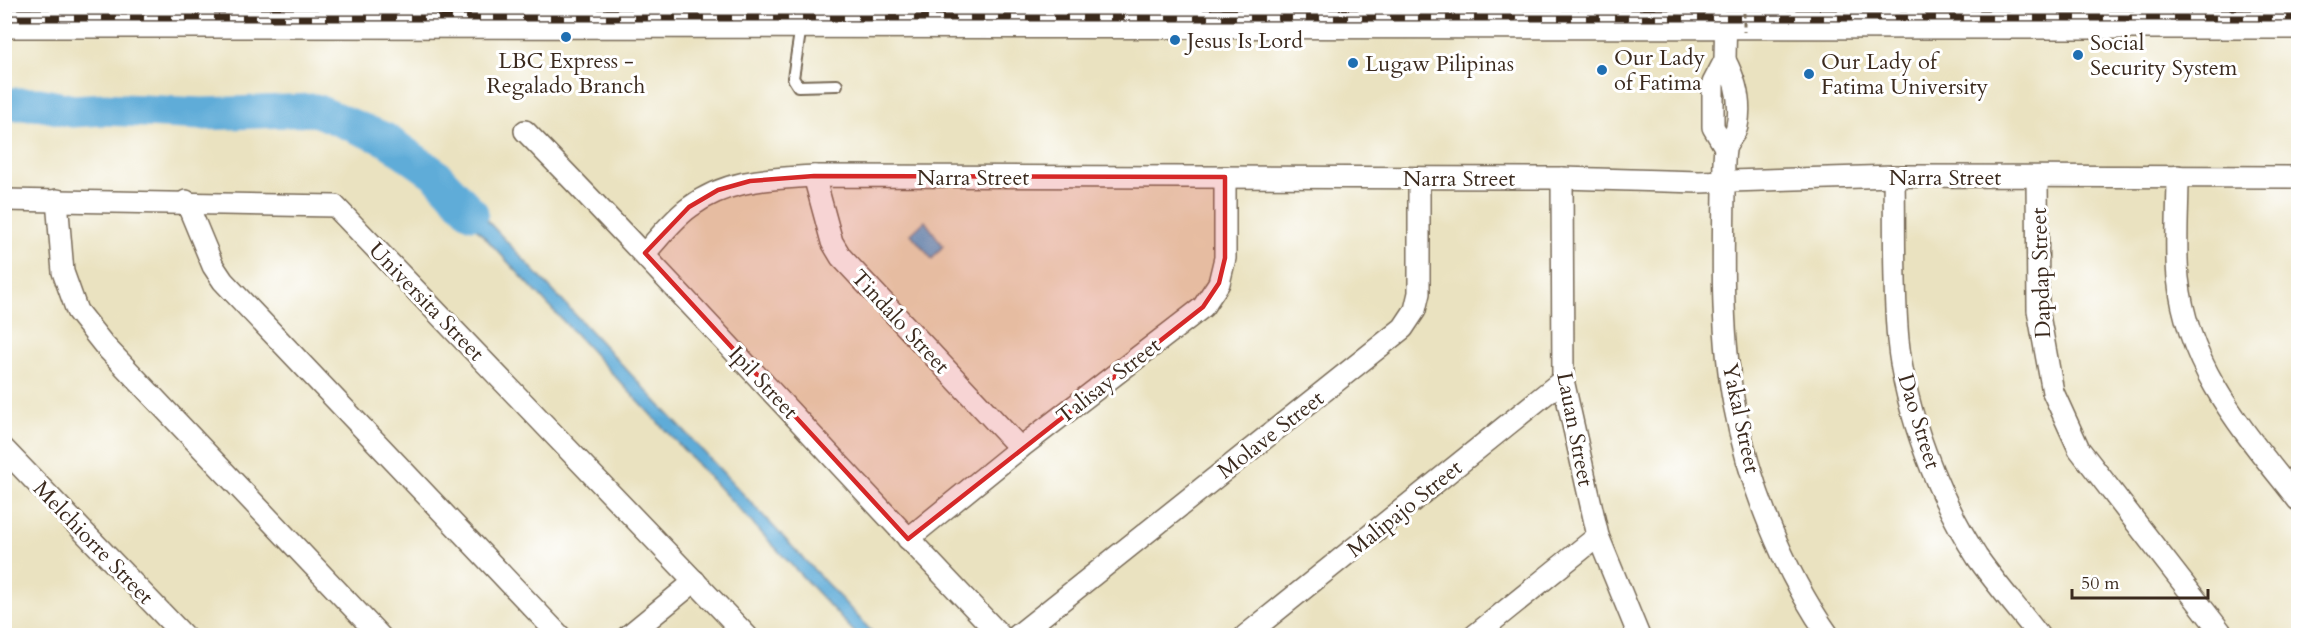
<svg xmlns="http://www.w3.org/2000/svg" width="2303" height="640" viewBox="0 0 2303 640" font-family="Cardo,serif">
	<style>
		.water { fill: #5facd8; stroke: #4d6b7b; stroke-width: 1.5 }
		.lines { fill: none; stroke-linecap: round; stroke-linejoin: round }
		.river { stroke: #5facd8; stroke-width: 33 }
		.service-casing { stroke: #786a57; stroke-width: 14 }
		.minor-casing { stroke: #786a57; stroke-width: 24 }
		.primary-casing { stroke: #786a57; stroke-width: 36 }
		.service { stroke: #fff; stroke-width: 10 }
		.minor { stroke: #fff; stroke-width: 21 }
		.primary { stroke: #fff; stroke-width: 33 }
		.rail-casing { stroke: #3b2a1e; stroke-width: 7 }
		.rail { stroke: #fff; stroke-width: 4.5; stroke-dasharray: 14; stroke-linecap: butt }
		.path-bridge { stroke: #786a57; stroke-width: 3; stroke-dasharray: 4.5 4.5; stroke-linecap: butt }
		.marked { fill: #d62828; fill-opacity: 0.2; stroke: #d62828; stroke-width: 4.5; stroke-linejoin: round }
		.poi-dot { fill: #1f6fb2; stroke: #fff; stroke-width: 2 }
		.labels { text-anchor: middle; stroke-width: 6; stroke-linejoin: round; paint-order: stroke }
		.poi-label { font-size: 22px; fill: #3b2a1e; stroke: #fff; text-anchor: start }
		.street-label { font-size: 22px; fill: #3b2a1e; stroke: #fff }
	</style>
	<rect width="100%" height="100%" fill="#fff"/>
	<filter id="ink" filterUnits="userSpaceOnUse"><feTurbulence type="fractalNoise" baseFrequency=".0167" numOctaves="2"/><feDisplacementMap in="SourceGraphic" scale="12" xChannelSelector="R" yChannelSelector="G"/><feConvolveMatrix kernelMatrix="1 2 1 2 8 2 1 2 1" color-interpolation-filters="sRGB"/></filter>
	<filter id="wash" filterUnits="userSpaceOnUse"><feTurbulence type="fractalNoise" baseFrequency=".008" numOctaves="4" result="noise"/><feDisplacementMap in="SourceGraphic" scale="24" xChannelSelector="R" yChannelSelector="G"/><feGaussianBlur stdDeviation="1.35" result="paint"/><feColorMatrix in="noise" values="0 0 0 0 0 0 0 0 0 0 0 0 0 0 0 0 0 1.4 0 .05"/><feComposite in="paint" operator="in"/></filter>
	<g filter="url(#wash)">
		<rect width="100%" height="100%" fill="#eae2c0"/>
		<!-- water -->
		<g class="water">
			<polygon points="442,181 451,182 875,635 857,635 448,198"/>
			<polygon points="925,221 943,246 932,259 911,234"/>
		</g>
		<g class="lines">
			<!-- river -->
			<polyline class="river" points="4,104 39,104 73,111 104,109 202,114 315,110 385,139 435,174 472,213"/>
		</g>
	</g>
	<g filter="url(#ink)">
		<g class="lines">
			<defs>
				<polyline id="service" points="801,26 793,78 798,86 837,85"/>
				<g id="minor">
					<path d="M1725,60C1736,81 1742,102 1737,126C1736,134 1726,141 1725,149C1723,163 1724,177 1724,191C1723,261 1721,335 1734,404C1749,484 1782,569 1829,636"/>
					<path d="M525,131C687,296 840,469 1001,636"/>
					<polyline points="1725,147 1713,127 1713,83 1725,60 1726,4"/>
					<polyline points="814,176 832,242 841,257 1020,448"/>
					<path d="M1894,176C1895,231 1893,286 1898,340C1905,412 1938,497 1977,557C1996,584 2019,610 2039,636"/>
					<path d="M2178,176C2178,210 2175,245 2178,278C2188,370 2244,431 2298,500"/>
					<polyline points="2037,177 2038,310 2053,392 2079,449 2224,636"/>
					<polyline points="1562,178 1563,380 1598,536 1639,636"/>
					<polyline points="4,200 335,206 747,636"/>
					<polyline points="57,200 63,272 77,311 104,345 380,636"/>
					<polyline points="186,201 213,266 223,281 560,636"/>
					<path d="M645,253C659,238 673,219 690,207C727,179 771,179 814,176L1562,178L1699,182L1894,176L2298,177"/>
					<polyline points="4,449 184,636"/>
					<polyline points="908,539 1020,448 1203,307 1219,283 1225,258 1225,177"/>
					<polyline points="628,636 695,581"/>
					<polyline points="1017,636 1403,328 1415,310 1419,293 1419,178"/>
					<polyline points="1245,636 1563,380"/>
					<polyline points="1474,636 1598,536"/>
				</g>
				<polyline id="primary" points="4,21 2298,22"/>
			</defs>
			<!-- service casing -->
			<use href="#service" class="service-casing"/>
			<!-- minor casing -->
			<use href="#minor" class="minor-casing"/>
			<!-- primary casing -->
			<use href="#primary" class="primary-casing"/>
			<!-- service -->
			<use href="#service" class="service"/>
			<!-- minor -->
			<use href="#minor" class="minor"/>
			<!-- primary -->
			<use href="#primary" class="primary"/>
			<defs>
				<g id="rail">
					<polyline points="4,6 2298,7"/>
					<polyline points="4,18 2298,18"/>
				</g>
			</defs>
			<!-- rail casing -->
			<use href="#rail" class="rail-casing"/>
			<!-- rail -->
			<use href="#rail" class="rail"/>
			<!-- path-bridge -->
			<polyline class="path-bridge" points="1744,4 1744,32"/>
		</g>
	</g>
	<!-- marked area -->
	<path class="marked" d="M814,176L1225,177V258L1219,283L1203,307L908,539L645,253L689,207L718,190L750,181Z"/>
	<!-- markers -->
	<g class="poi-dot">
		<circle cx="566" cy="37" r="6"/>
		<circle cx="1175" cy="40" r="6"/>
		<circle cx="2078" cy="55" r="6"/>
		<circle cx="1353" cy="63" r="6"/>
		<circle cx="1602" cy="70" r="6"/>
		<circle cx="1809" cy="74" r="6"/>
	</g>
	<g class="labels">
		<!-- poi labels -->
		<g class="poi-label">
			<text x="1187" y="48">Jesus Is Lord</text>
			<text x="2090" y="50">Social<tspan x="2090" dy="25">Security System</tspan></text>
			<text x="1614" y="65">Our Lady<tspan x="1614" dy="25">of Fatima</tspan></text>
			<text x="566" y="68" text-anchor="middle">LBC Express -<tspan x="566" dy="25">Regalado Branch</tspan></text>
			<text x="1821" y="69">Our Lady of<tspan x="1821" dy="25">Fatima University</tspan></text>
			<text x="1365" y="71">Lugaw Pilipinas</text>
		</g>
		<!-- street labels -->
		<g class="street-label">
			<text x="973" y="185">Narra Street</text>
			<text x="1945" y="185">Narra Street</text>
			<text x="1459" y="186">Narra Street</text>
			<text transform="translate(2040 273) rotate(-92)" y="8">Dapdap Street</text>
			<text transform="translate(427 301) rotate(46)" y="8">Universita Street</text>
			<text transform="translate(901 321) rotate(47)" y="8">Tindalo Street</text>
			<text transform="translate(1108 380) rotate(-38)" y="8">Talisay Street</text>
			<text transform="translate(764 382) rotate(47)" y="8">Ipil Street</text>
			<text transform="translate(1742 418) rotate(78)" y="8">Yakal Street</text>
			<text transform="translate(1920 421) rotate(73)" y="8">Dao Street</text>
			<text transform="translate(1576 429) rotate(79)" y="8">Lauan Street</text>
			<text transform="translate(1270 434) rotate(-38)" y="8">Molave Street</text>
			<text transform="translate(1404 508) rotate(-39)" y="8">Malipajo Street</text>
			<text transform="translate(94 542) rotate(46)" y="8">Melchiorre Street</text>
		</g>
	</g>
	<!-- margin -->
	<rect width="2303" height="640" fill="none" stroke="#fff" stroke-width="24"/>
	<!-- scale -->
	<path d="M2072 589v9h136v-9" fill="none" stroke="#3b2a1e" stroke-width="3"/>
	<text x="2081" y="589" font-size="18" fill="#3b2a1e" stroke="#ffffff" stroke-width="4.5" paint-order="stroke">50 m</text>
</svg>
